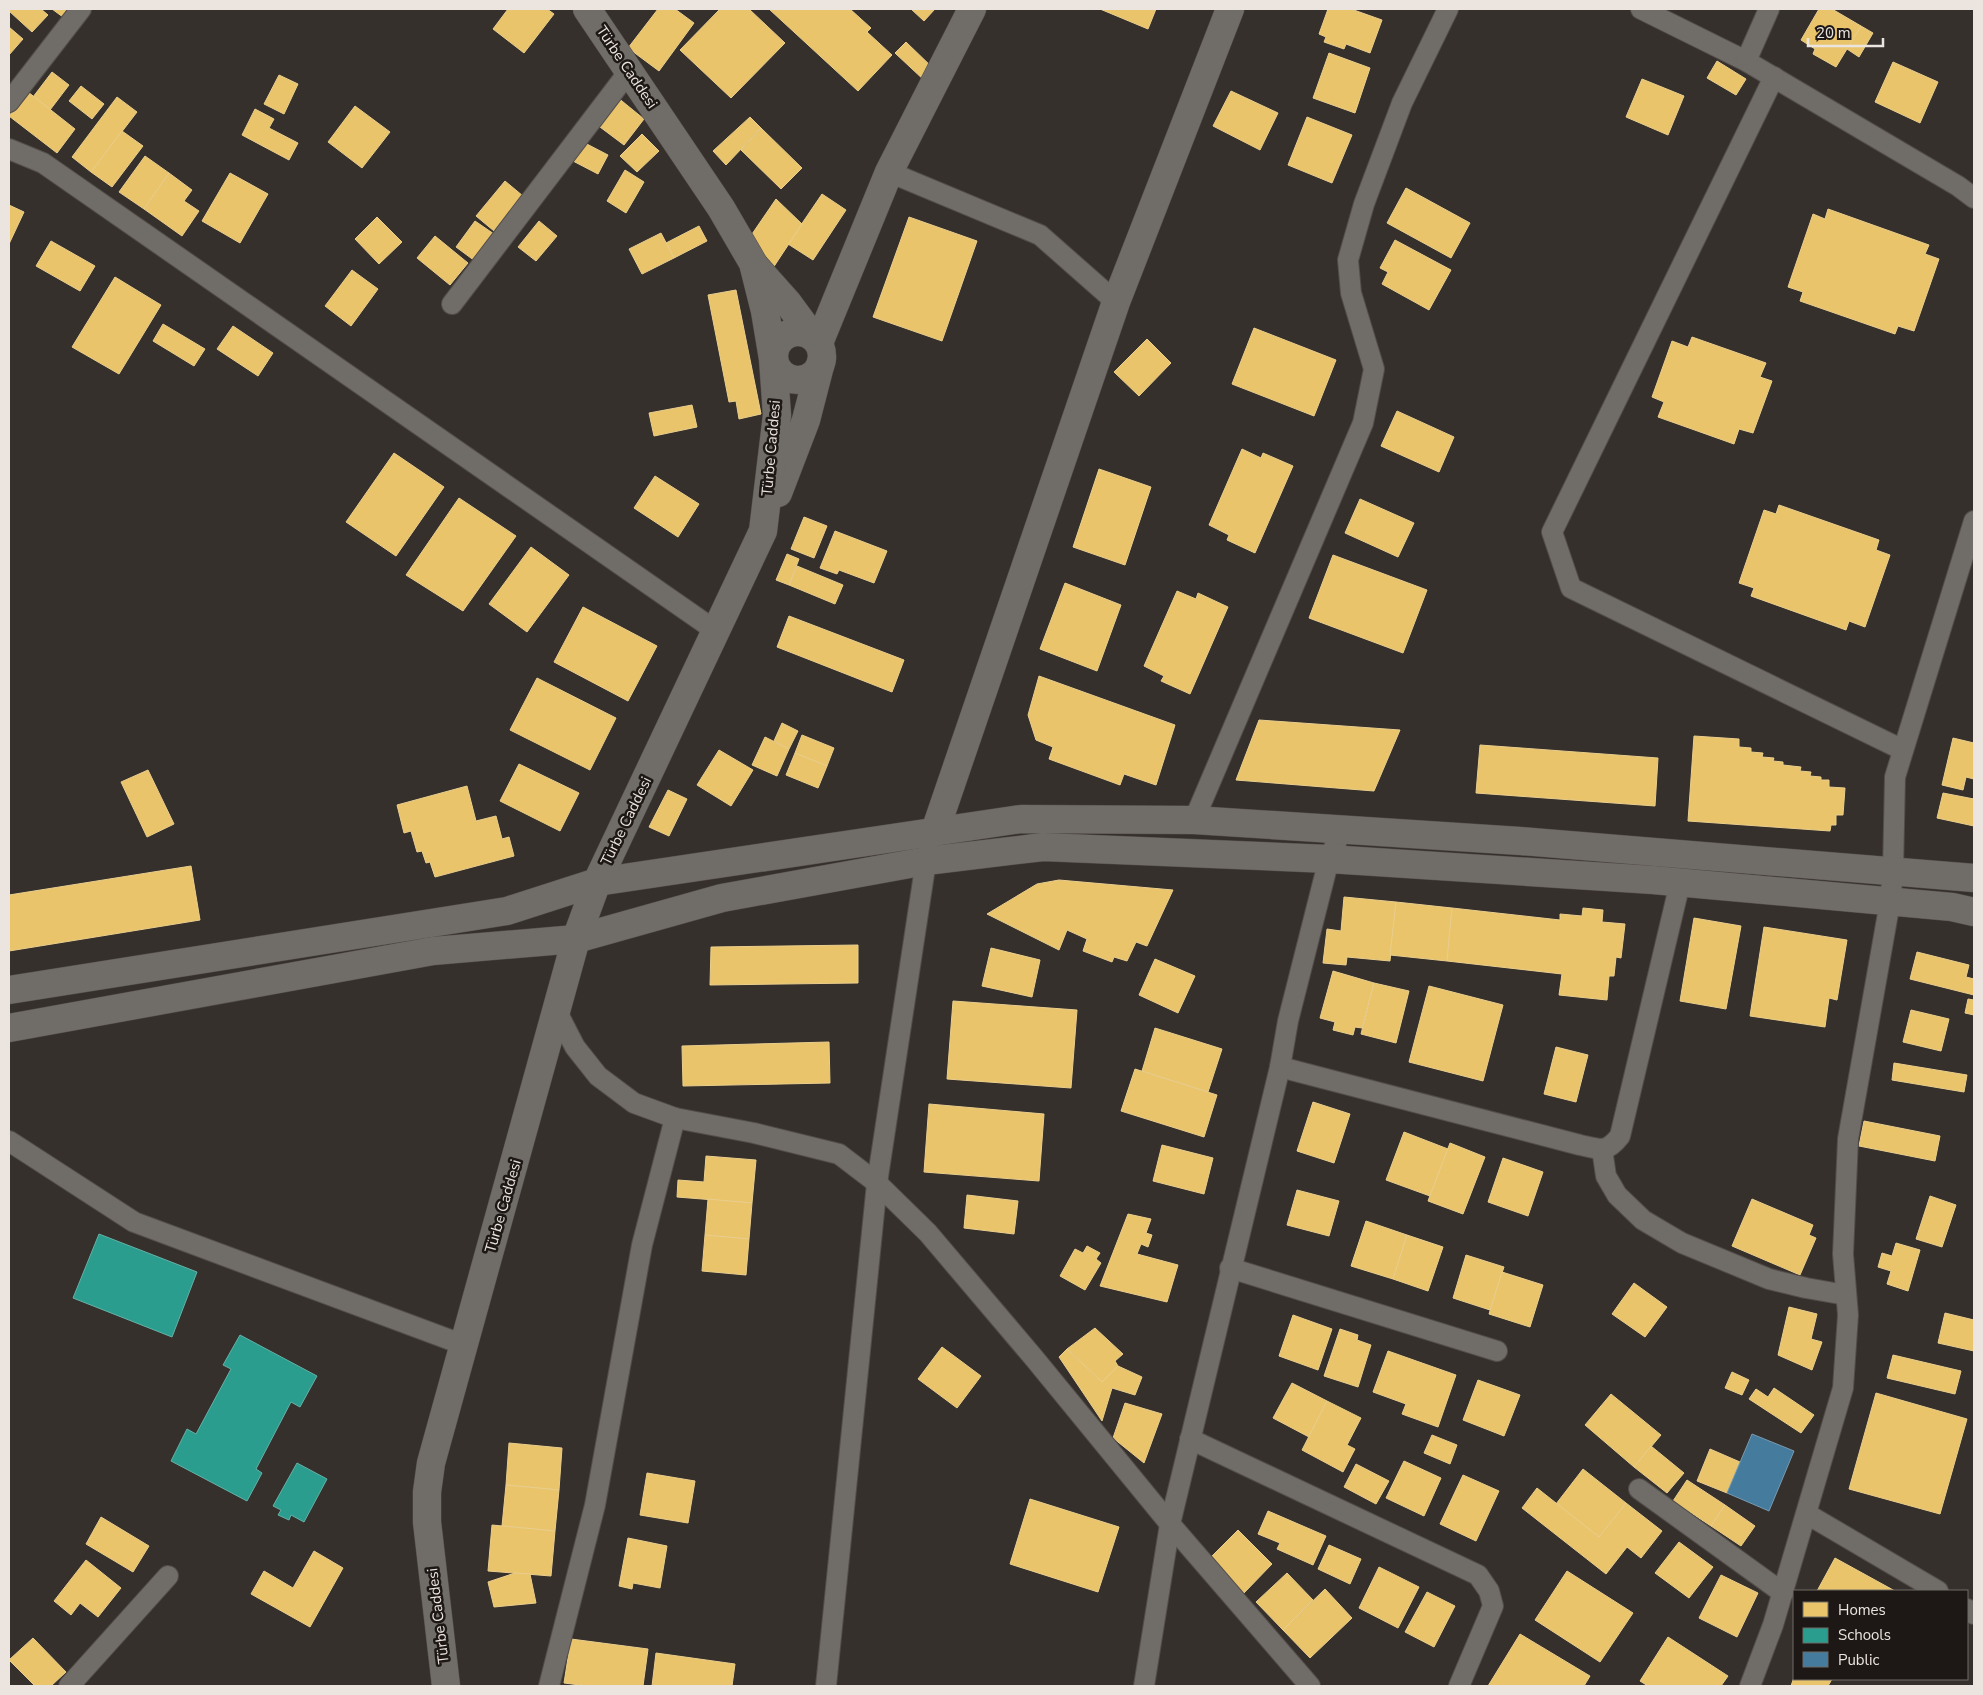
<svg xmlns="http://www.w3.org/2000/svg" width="1983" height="1695" viewBox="0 0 1983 1695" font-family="'Nunito Sans',sans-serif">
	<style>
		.homes { fill: #e9c46a; stroke: #eace8d }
		.schools { fill: #2a9d8f; stroke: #64b2a7 }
		.public { fill: #457b9d; stroke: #779ab1 }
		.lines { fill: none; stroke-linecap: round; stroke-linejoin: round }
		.street-casing { stroke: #534d4a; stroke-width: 22 }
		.secondary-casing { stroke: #534d4a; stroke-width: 29 }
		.street { stroke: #706c68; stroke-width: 20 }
		.secondary { stroke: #706c68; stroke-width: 28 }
		.labels { text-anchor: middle; stroke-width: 5; stroke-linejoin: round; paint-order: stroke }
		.street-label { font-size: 15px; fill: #ebe4df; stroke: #1d1815 }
	</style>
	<rect width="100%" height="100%" fill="#36302c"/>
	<!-- homes -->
	<g class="homes">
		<polygon points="9,9 41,9 48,15 32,32 9,11"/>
		<polygon points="52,9 75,9 67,20"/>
		<polygon points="508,9 547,9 554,14 524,53 493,29"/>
		<polygon points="658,9 675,9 694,23 659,71 628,48"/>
		<polygon points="720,9 749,9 785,43 731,98 680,50"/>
		<polygon points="769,9 850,9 871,28 867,32 892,55 858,91"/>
		<polygon points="911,9 935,9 924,21"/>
		<polygon points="1100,9 1156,9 1148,29"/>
		<polygon points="1328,9 1351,9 1382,20 1370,53 1346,44 1344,49 1324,42 1326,37 1319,34"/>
		<polygon points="1819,9 1832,9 1861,26 1836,67 1813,54 1815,49 1801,40"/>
		<polygon points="1861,26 1873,33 1859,57 1847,49"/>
		<polygon points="9,27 23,39 9,55"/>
		<polygon points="906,42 935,70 925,81 895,53"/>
		<polygon points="1329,53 1370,68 1355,113 1313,98"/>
		<polygon points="1717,61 1746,79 1736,95 1707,78"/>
		<polygon points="1893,62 1938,82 1920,123 1875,102"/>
		<polygon points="52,72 69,85 50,110 33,97"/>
		<polygon points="279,75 298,84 284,114 264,104"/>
		<polygon points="1642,79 1684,96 1668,135 1626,117"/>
		<polygon points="81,86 104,104 92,119 69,101"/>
		<polygon points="1231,91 1278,113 1260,150 1213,126"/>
		<polygon points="28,92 75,129 57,153 9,116"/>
		<polygon points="117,97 137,112 91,172 72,157"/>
		<polygon points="617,97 644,119 624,145 596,124"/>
		<polygon points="355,106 390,132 362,168 328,142"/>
		<polygon points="255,109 274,119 269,128 298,143 289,160 242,135"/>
		<polygon points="750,117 761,128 726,165 713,151"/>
		<polygon points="1307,117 1352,135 1332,183 1288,165"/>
		<polygon points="761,128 802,168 781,189 741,150"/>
		<polygon points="122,131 143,146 112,187 91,172"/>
		<polygon points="642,134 659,151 637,172 620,156"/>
		<polygon points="583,142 608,155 598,174 573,161"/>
		<polygon points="145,156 169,173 144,209 119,192"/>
		<polygon points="625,170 644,182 626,213 607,201"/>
		<polygon points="169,173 192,190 184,201 199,211 182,236 144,209"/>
		<polygon points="230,173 268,194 240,243 202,221"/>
		<polygon points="505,181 523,196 494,231 476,216"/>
		<polygon points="1406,188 1470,223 1451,258 1387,223"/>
		<polygon points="822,194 846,210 813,260 788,244"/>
		<polygon points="776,199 802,224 771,271 750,237"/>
		<polygon points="9,205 24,212 9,244"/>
		<polygon points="1828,209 1929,245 1925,254 1939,259 1914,331 1898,326 1895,334 1800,301 1803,292 1788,287 1813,214 1825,219"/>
		<polygon points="377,217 402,242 379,264 355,239"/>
		<polygon points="909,217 977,241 942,341 873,317"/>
		<polygon points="475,221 494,234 475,261 456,247"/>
		<polygon points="539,221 557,236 536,261 518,247"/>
		<polygon points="699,226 707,241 674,258 666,243"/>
		<polygon points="661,233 674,258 642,274 629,249"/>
		<polygon points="435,236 468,263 450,285 417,258"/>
		<polygon points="1395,240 1451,270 1429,310 1382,284 1388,272 1380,268"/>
		<polygon points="51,241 95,266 80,291 36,266"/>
		<polygon points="352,270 378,289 351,326 325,306"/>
		<polygon points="115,277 161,305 119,374 72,347"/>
		<polygon points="736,290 761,414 739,419 736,401 729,402 708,295"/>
		<polygon points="163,324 205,349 194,366 153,341"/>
		<polygon points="233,326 273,353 258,376 217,349"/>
		<polygon points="1254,328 1336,360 1314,416 1232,384"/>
		<polygon points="1692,337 1766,363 1760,377 1772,381 1753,433 1739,429 1734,444 1658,417 1664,402 1652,397 1672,341 1688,347"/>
		<polygon points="1147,339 1171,363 1139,396 1114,372"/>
		<polygon points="692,405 697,427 654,436 649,413"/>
		<polygon points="1397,411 1454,437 1439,472 1381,446"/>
		<polygon points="1242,449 1261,458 1263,453 1293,466 1255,553 1227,540 1229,535 1209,525"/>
		<polygon points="394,453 444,487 396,556 346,522"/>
		<polygon points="1099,469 1151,487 1125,565 1073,547"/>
		<polygon points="655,476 699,504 678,537 634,508"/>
		<polygon points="459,498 516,536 463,611 406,575"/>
		<polygon points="1360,499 1414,523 1398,557 1345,533"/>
		<polygon points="1779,505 1879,540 1876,550 1890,555 1865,627 1849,621 1846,630 1751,596 1754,588 1739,583 1764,510 1776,514"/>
		<polygon points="804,517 827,526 814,558 791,549"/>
		<polygon points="835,531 887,551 874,583 839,570 837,574 820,568"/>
		<polygon points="531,547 569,575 527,632 489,604"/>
		<polygon points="787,554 799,559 789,585 776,580"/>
		<polygon points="1333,555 1427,590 1403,653 1309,618"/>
		<polygon points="797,566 843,585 835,604 789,585"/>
		<polygon points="1065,583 1121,605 1097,671 1040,649"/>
		<polygon points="1177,591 1196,599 1198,593 1228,607 1190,694 1161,681 1164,676 1144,666"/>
		<polygon points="583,607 657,646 628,701 554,662"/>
		<polygon points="789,616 904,660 892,692 777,647"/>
		<polygon points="1039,676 1175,725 1156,785 1124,774 1120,785 1049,759 1053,747 1036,740 1028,715"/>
		<polygon points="537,678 616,718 590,770 510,730"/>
		<polygon points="1259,720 1400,730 1374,791 1236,780"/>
		<polygon points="782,723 798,731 789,749 774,741"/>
		<polygon points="802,735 834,748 827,766 795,753"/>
		<polygon points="1694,736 1739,739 1739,747 1751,748 1751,752 1763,753 1762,757 1774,758 1773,761 1783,762 1783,765 1801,767 1800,771 1811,772 1810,776 1821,777 1821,780 1829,780 1829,787 1845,788 1843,815 1836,815 1836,825 1831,825 1830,831 1688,821"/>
		<polygon points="765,737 789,749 777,776 752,765"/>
		<polygon points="1953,738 1974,743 1974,779 1966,777 1963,790 1942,785"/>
		<polygon points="1480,745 1658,758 1655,806 1476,793"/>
		<polygon points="719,750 753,770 731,806 697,785"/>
		<polygon points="795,753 827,766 818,788 786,775"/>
		<polygon points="519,764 579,793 560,831 500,801"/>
		<polygon points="148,770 174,824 147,837 121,782"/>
		<polygon points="467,786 476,821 496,816 502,839 509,837 514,856 435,877 430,862 426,863 422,851 417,852 411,831 404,833 397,805"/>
		<polygon points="668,790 687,799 669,836 649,827"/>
		<polygon points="1943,793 1974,799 1974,826 1937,818"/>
		<polygon points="191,866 200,920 9,951 9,895"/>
		<polygon points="1059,880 1173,890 1147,946 1136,942 1127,961 1114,957 1112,962 1083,951 1087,939 1067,930 1059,950 987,914 1037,884"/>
		<polygon points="1344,897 1396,902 1390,961 1347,957 1346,965 1323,963 1327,929 1341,931"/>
		<polygon points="1396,902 1452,908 1447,961 1390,955"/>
		<polygon points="1452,908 1560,920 1560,914 1582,916 1583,908 1603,910 1602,922 1625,924 1621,958 1616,957 1614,976 1609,976 1607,1000 1559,995 1562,974 1447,961"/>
		<polygon points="1694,918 1741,926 1726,1009 1680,1001"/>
		<polygon points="1764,927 1847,940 1837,1000 1829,998 1825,1027 1750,1016"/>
		<polygon points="858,945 858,983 710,985 711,947"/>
		<polygon points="991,948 1040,960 1032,997 982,986"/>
		<polygon points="1917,952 1969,965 1966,977 1974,979 1974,995 1910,979"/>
		<polygon points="1155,959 1195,976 1178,1013 1139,995"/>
		<polygon points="1333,971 1374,983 1362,1028 1355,1027 1353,1035 1333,1030 1335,1022 1320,1018"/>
		<polygon points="1374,983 1409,991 1396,1043 1361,1034"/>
		<polygon points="1429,986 1503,1005 1483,1081 1409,1062"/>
		<polygon points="1968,999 1974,1000 1974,1015 1965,1013"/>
		<polygon points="953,1001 1077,1010 1071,1088 947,1079"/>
		<polygon points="1911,1010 1949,1019 1941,1051 1903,1042"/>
		<polygon points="1155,1028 1222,1049 1208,1092 1142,1071"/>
		<polygon points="829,1042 830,1083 683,1086 682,1046"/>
		<polygon points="1556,1047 1588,1055 1576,1102 1544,1094"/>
		<polygon points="1894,1063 1967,1075 1964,1092 1892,1080"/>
		<polygon points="1135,1069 1217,1095 1204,1137 1121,1111"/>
		<polygon points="1313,1102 1350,1114 1334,1163 1297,1151"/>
		<polygon points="929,1104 1044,1114 1039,1181 924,1172"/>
		<polygon points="1864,1121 1940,1136 1935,1161 1859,1146"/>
		<polygon points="1404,1132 1448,1149 1430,1196 1386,1180"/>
		<polygon points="1450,1143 1485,1157 1463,1214 1428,1201"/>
		<polygon points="1162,1145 1213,1158 1204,1194 1153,1181"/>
		<polygon points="706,1156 756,1160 752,1203 677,1197 678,1180 704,1182"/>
		<polygon points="1503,1158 1543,1172 1528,1216 1488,1202"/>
		<polygon points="1297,1190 1339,1201 1329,1236 1287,1225"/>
		<polygon points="967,1195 1018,1201 1014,1234 964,1228"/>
		<polygon points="1930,1196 1956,1205 1942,1247 1916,1239"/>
		<polygon points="708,1199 752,1203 749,1239 705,1235"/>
		<polygon points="1752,1199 1813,1225 1809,1235 1816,1238 1800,1275 1732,1246"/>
		<polygon points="1128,1214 1151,1219 1146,1233 1152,1235 1148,1247 1141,1244 1137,1254 1178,1265 1167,1302 1100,1286"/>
		<polygon points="1366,1221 1407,1235 1393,1279 1351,1266"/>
		<polygon points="705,1235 749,1239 746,1275 702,1271"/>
		<polygon points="1407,1235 1443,1247 1428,1291 1393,1279"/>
		<polygon points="1896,1243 1920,1250 1908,1291 1887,1284 1891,1271 1878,1267 1882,1253 1892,1256"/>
		<polygon points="1087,1246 1100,1253 1096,1259 1101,1263 1085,1290 1060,1276 1075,1249 1083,1253"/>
		<polygon points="1466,1255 1504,1267 1490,1310 1453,1298"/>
		<polygon points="1502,1272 1543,1285 1530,1327 1489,1314"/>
		<polygon points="1634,1283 1667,1307 1645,1337 1612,1314"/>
		<polygon points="1789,1307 1817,1314 1811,1339 1822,1342 1812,1370 1778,1355"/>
		<polygon points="1945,1313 1974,1320 1974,1351 1938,1343"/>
		<polygon points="1293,1315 1332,1329 1318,1370 1279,1356"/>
		<polygon points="1095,1328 1123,1354 1115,1361 1118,1366 1102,1382 1067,1349"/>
		<polygon points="1340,1329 1358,1335 1357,1340 1371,1345 1358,1387 1324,1376"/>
		<polygon points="942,1347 981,1376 957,1408 918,1379"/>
		<polygon points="1067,1349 1102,1382 1118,1366 1142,1377 1135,1395 1112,1388 1102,1421 1059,1357"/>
		<polygon points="1388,1351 1456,1375 1438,1427 1402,1414 1406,1404 1373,1392"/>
		<polygon points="1893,1355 1961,1371 1955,1394 1887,1378"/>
		<polygon points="1732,1372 1749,1380 1742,1395 1725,1388"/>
		<polygon points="1478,1380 1520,1395 1504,1436 1463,1420"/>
		<polygon points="1292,1383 1327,1401 1309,1437 1273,1418"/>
		<polygon points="1774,1388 1814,1415 1801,1433 1749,1399 1756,1389 1768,1397"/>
		<polygon points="1876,1393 1967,1419 1940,1514 1849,1489"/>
		<polygon points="1611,1394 1661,1435 1634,1467 1585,1425"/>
		<polygon points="1327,1401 1361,1418 1347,1445 1355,1449 1343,1472 1302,1450"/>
		<polygon points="1125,1403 1162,1414 1144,1463 1113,1438"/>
		<polygon points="1432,1435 1457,1445 1450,1464 1424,1453"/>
		<polygon points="509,1443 562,1448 559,1490 506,1485"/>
		<polygon points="1651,1446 1684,1473 1667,1493 1634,1467"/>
		<polygon points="1710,1449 1740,1462 1727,1493 1697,1481"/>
		<polygon points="1404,1461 1441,1478 1424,1516 1386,1498"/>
		<polygon points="1356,1464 1389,1481 1376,1504 1344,1487"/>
		<polygon points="1583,1469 1626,1503 1599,1537 1556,1504"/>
		<polygon points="647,1473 695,1481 688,1523 640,1515"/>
		<polygon points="1463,1475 1499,1491 1476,1541 1440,1524"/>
		<polygon points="1687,1480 1725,1505 1711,1526 1673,1501"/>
		<polygon points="506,1485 559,1490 555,1531 502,1526"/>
		<polygon points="1537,1488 1599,1537 1626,1503 1662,1531 1641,1558 1627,1547 1606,1574 1522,1508"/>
		<polygon points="1030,1499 1119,1527 1098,1592 1010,1564"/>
		<polygon points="1725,1505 1755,1526 1741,1546 1711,1526"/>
		<polygon points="1268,1511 1326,1536 1313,1565 1277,1549 1280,1543 1258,1534"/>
		<polygon points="101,1517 149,1546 133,1572 86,1544"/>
		<polygon points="492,1525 555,1531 551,1576 488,1571"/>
		<polygon points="1238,1530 1272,1564 1244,1593 1209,1559"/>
		<polygon points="628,1538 667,1546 660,1588 633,1583 632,1589 619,1586"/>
		<polygon points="1679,1542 1713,1567 1689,1598 1655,1573"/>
		<polygon points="1329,1545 1361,1559 1350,1584 1318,1569"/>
		<polygon points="314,1551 343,1568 310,1627 251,1594 264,1571 293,1588"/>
		<polygon points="1835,1558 1895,1591 1817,1591"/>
		<polygon points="86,1560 121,1588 98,1617 80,1603 71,1615 54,1601"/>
		<polygon points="1379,1567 1419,1587 1398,1628 1359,1608"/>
		<polygon points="1567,1571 1633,1613 1600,1662 1535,1620"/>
		<polygon points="515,1573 530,1574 536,1603 494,1607 488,1582"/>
		<polygon points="1287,1573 1313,1600 1283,1630 1256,1602"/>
		<polygon points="1721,1575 1758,1593 1737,1637 1699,1618"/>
		<polygon points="1325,1589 1352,1618 1310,1658 1283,1630"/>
		<polygon points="1427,1592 1455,1606 1434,1647 1405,1632"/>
		<polygon points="1520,1634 1590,1676 1584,1686 1488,1686"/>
		<polygon points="1668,1637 1728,1676 1721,1686 1648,1686 1640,1681"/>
		<polygon points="33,1638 66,1672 51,1686 35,1686 9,1660"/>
		<polygon points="571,1639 648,1649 643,1686 588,1686 564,1683"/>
		<polygon points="656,1653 735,1664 732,1686 652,1686"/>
		<polygon points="1794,1677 1794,1679 1832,1679 1828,1686 1791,1686"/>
	</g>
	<!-- schools -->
	<g class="schools">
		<polygon points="99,1234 197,1272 172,1337 73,1298"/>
		<polygon points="240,1335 317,1376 300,1407 291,1402 256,1469 262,1473 247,1501 171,1461 187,1429 196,1434 231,1369 223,1365"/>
		<polygon points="297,1463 327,1479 304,1522 291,1515 289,1520 278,1515 281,1510 273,1506"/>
	</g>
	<!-- public -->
	<polygon class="public" points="1752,1434 1794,1451 1769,1511 1727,1493"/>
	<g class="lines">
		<defs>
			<g id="street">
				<polyline points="1641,9 1746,61 1958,186 1974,198"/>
				<polyline points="1746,61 1769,9"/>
				<polyline points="1774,77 1552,532 1571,588 1903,750"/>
				<polyline points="9,102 81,9"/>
				<polyline points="9,149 43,163 716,631"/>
				<polyline points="889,172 1040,235 1116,302"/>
				<polyline points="452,304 630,70"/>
				<polyline points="1194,820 1363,423 1374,369 1351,293 1348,260 1364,204 1402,103 1448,9"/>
				<polyline points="557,1012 575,1047 598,1076 634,1103 675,1118 754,1133 839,1154 877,1183 928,1233 1034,1358 1170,1524 1310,1686"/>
				<path d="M1280,1067L1580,1145C1600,1149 1606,1154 1620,1136L1680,883"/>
				<polyline points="9,1141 134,1222 464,1345"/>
				<polyline points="1602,1149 1606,1176 1617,1195 1643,1220 1682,1243 1769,1279 1806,1288 1846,1295"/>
				<polyline points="1230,1268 1497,1351"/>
				<polyline points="1190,1439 1478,1575 1489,1591 1493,1606 1459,1686"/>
				<polyline points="1639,1489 1783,1593"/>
				<polyline points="1807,1514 1938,1591"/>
				<polyline points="1967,1609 1974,1614"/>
				<polyline points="69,1686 168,1576"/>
				<polyline points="549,1686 595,1505 642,1245 675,1118"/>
				<polyline points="826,1686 877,1183 926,861 929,850"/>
				<polyline points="1144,1686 1170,1524 1280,1067 1288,1021 1329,859 1342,829"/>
				<polyline points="1750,1686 1773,1625 1843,1388 1848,1315 1843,1254 1848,1139 1890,902 1893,871 1895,777 1974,521"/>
			</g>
			<g id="secondary">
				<polyline points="755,266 788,303 813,337"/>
				<circle cx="798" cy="356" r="24"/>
				<polyline points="819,343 889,172 972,9"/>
				<polyline points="778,493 806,420 822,358"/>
				<polyline points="935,831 1116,302 1230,9"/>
				<polyline points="9,990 507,911 597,882 1021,819 1194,820 1520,841 1974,878"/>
				<polyline points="9,1028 433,951 576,939 722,898 926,861 1043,847 1329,859 1653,880 1952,907 1974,912"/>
				<polyline points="446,1686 427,1522 427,1492 431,1463 576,939 597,882 763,531 777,415 773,359 765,311 753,263 721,208 587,9"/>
			</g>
		</defs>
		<!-- street casing -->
		<use href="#street" class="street-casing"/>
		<!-- secondary casing -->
		<use href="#secondary" class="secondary-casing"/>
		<!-- street -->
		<use href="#street" class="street"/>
		<!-- secondary -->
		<use href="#secondary" class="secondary"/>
	</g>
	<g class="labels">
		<!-- street labels -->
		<g class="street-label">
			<text transform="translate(627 67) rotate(56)" y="5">Türbe Caddesi</text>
			<text transform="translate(771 448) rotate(-85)" y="5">Türbe Caddesi</text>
			<text transform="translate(626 821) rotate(-64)" y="5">Türbe Caddesi</text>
			<text transform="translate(503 1206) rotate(-74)" y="5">Türbe Caddesi</text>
			<text transform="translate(438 1616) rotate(-97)" y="5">Türbe Caddesi</text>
		</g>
	</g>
	<!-- border -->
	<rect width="1983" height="1695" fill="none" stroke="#ebe4df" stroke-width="20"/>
	<!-- legend -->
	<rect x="1793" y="1590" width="175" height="90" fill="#1d1815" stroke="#6f6a66"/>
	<rect x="1803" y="1602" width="25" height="15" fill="#e9c46a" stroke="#6f6a66"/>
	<text x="1838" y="1615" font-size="15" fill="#ebe4df">Homes</text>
	<rect x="1803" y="1628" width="25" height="15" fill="#2a9d8f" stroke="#6f6a66"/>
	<text x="1838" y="1640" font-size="15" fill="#ebe4df">Schools</text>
	<rect x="1803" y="1652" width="25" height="15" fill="#457b9d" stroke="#6f6a66"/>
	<text x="1838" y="1665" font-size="15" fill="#ebe4df">Public</text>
	<!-- scale -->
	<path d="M1808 38v8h75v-8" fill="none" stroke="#ebe4df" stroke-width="2.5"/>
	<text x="1816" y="38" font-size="15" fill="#ebe4df" stroke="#1d1815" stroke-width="4" paint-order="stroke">20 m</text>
</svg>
